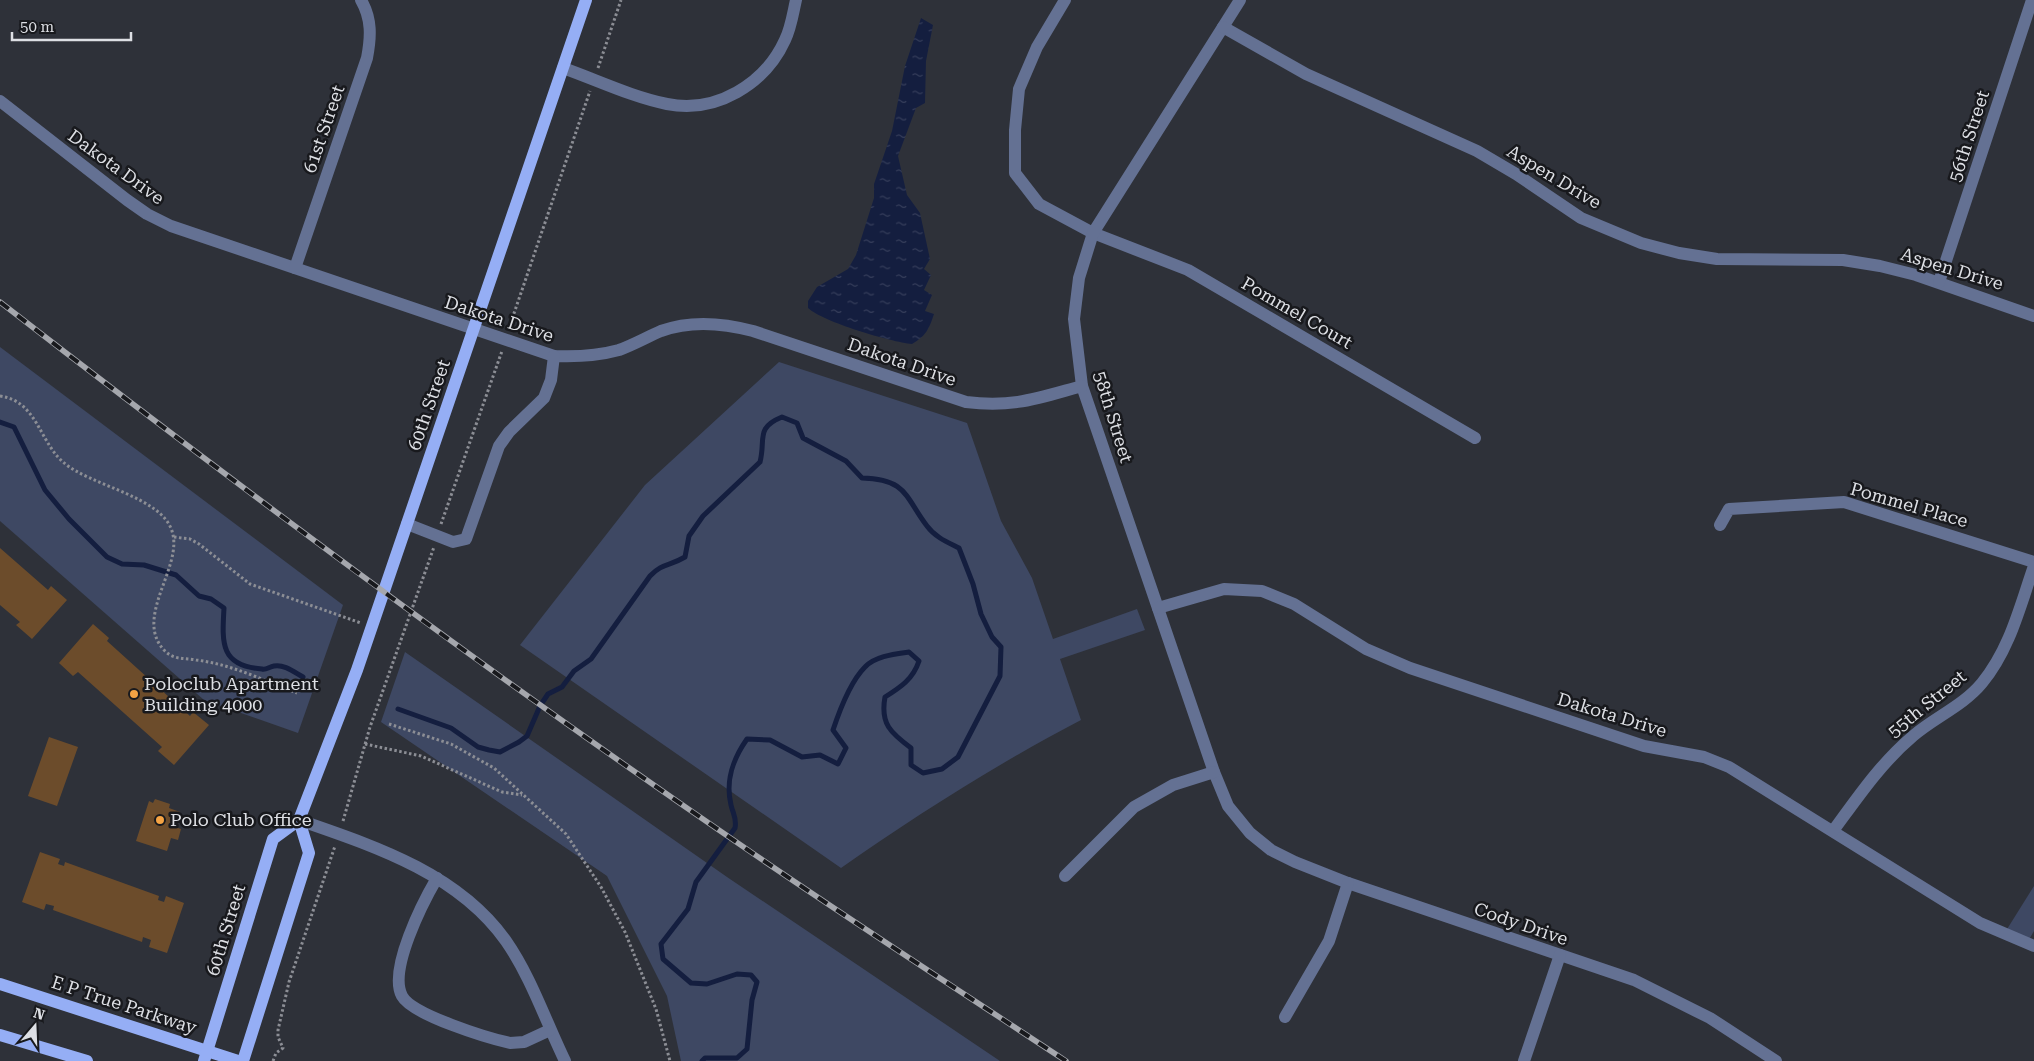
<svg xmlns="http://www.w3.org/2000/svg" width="2034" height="1061" viewBox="0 0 2034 1061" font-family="'Roboto Serif',serif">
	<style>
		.park { fill: #3e4863 }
		.water { fill: url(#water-ripples) }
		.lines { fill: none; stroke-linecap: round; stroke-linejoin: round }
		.stream { stroke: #141e3f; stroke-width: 5 }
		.building { fill: #6c4c2b }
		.path { stroke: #8c8e95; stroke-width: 3; stroke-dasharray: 2.5 2.5; stroke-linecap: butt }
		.minor { stroke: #647193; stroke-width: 12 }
		.major { stroke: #95aef5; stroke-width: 12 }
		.rail-casing { stroke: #a5a7ad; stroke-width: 5.5 }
		.rail { stroke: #18191d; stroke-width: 4; stroke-dasharray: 11; stroke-linecap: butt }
		.poi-dot { fill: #f4a344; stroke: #18191d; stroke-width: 2 }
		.labels { text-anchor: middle; stroke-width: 5; stroke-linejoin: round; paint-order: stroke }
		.street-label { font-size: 18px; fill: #dddfe4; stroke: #18191d }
		.poi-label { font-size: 18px; fill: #dddfe4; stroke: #18191d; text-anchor: start }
	</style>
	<defs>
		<pattern id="water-ripples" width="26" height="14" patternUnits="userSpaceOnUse" patternTransform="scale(1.25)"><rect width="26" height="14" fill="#141e3f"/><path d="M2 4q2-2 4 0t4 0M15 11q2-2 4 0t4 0" fill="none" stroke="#363e5b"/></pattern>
	</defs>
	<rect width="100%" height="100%" fill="#2e3139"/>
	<!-- park -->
	<g class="park">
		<polygon points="0,347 343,605 298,733 204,700 0,521"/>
		<path d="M779,362L967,423L1001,521L1032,578L1053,639L1137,609L1145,630L1060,659L1081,720C997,764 918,814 841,868L520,645L645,485Z"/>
		<polygon points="405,652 727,877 1000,1061 681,1061 667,996 607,876 381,722"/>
		<polygon points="2034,886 2034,931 2027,943 2004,934"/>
	</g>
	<!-- water -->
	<path class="water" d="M921,18L933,25L926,61L925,103L916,108L898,156L907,195L920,213L930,259L924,269L931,275L924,290L932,295L925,311L934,314C929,329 926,336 912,344C891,342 823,322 808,308V301L817,287L848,269L856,255L874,198V184L892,131L905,66Z"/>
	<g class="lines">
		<!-- stream -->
		<g class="stream">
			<path d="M0,422L14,427L45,490L69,519L107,557L122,564L144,565L176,575L199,596L211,599L224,608C222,643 220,666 262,669C266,670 269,667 274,666C284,664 294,672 303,677"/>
			<path d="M398,709L451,728L478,747L489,750L500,752L519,742L527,736L540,706L548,694L562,687L574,671L591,659L650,576C662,563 670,566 685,557L689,536L703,516L760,462C766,439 755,428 782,417L797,423L803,438L846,461L862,478C907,479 905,497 927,526C935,537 947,542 959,548L973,584L981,614L992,637L1001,647L1000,676L958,757L942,769L923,773L911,765V748C891,733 880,724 885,697C901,687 913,679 919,661L909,652C895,654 875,656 865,667C851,681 839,712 833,730L846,748L838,764L820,755L802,757L770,740L747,739C733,759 725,780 731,805C733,814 737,818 735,828L696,882L688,909L661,944L663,959L691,983L707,984L737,974L751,975L757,982L752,1000L747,1049L737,1058H705L702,1061"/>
		</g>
	</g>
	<!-- building -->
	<g class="building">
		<polygon points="0,548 48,590 51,586 67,600 32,639 16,625 20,622 0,605"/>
		<polygon points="93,624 109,638 107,641 190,716 193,712 209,725 174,765 158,751 162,747 78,672 73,676 59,663"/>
		<polygon points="49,737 78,747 57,806 28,796"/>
		<polygon points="155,799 170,804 169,808 180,812 175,827 181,829 178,840 171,838 167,851 136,841 149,801 153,803"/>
		<polygon points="40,852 60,859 58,864 64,866 65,862 159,896 158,900 164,902 166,896 184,903 167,953 149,947 151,940 143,937 142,942 53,910 54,906 46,904 44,910 22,902"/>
	</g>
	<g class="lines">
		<!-- path -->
		<g class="path">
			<polyline points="598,68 621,0"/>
			<polyline points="509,328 590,91"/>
			<path d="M0,396C37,401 39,441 63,462C90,486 161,496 172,531C184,567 132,618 165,651C174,660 185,658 196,660C231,664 265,681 297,693"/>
			<polyline points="441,524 502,351"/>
			<polyline points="174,537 190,539 199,544 250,584 361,623"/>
			<polyline points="389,724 451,744 494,768 566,834 601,887 625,932 656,1009 670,1061"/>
			<polyline points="365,744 421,756 502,792 522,795"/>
			<polyline points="343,821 370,727 434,547"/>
			<polyline points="273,1061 276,1053 283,1048 278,1037 278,1030 289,982 335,846"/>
		</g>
		<!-- minor -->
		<g class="minor">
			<polyline points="1065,0 1037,47 1019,89 1015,130 1015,173 1039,204 1093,233 1188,270 1475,438"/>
			<polyline points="1240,0 1093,233 1079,278 1074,319 1082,386 1214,772 1228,806 1250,833 1271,850 1295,862 1348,883 1634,980 1710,1018 1776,1061"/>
			<polyline points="1223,27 1306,74 1477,151 1516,174 1581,218 1641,243 1679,253 1717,259 1843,260 1880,266 1916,275 2034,316"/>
			<path d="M563,68C597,80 632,97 667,104C716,114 765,84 785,40C791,28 793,13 796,0"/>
			<path d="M0,101L127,200L147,214L171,226L554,356C576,357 597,356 619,350C633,345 647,337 661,331C691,320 723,323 753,331L966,402C1013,408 1038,398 1082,386"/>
			<path d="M295,268L367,58C371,37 372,19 361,0"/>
			<polyline points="1939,282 2032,0"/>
			<polyline points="407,524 453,542 466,539 499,446 509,432 544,398 551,380 554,356"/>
			<polyline points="1720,525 1729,509 1844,502 2034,562"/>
			<polyline points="1158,608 1224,589 1262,591 1294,604 1366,649 1410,668 1644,746 1704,757 1729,767 1980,923 2034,946"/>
			<path d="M299,820C374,846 458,873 506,941C531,977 546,1022 565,1061"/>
			<path d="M1833,831C1858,797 1880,764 1913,736C1935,717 1963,706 1982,683C2010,649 2020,606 2034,566"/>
			<polyline points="1065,876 1134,807 1173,785 1214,772"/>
			<path d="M437,878C423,902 388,970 402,996C412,1015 488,1038 510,1043L524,1042L550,1030"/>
			<polyline points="1285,1017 1329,941 1348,883"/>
			<polyline points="1524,1061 1560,955"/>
		</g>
		<!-- major -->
		<g class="major">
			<polyline points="0,984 238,1061"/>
			<polyline points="0,1035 87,1061"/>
			<polyline points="204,1061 273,839 299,820 357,670 586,0"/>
			<polyline points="243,1061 309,853 299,820"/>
		</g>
		<defs>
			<path id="rail" d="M0,302C244,491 493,676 748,850C853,922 960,991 1066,1061"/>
		</defs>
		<!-- rail casing -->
		<use href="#rail" class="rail-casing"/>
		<!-- rail -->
		<use href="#rail" class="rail"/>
	</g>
	<!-- markers -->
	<g class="poi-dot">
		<circle cx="134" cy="694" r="5"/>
		<circle cx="160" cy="820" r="5"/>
	</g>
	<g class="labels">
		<!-- street labels -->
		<g class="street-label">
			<text transform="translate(324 129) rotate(-71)" y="6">61st Street</text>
			<text transform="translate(1969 136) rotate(-72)" y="6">56th Street</text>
			<text transform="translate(116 167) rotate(36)" y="6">Dakota Drive</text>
			<text transform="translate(1554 177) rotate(31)" y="6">Aspen Drive</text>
			<text transform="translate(1952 269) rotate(17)" y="6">Aspen Drive</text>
			<text transform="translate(1297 313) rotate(30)" y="6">Pommel Court</text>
			<text transform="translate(499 319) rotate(18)" y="6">Dakota Drive</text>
			<text transform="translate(902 362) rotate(19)" y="6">Dakota Drive</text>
			<text transform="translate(429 405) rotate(-71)" y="6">60th Street</text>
			<text transform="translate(1113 417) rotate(73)" y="6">58th Street</text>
			<text transform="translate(1909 505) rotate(16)" y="6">Pommel Place</text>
			<text transform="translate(1927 704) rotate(-39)" y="6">55th Street</text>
			<text transform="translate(1612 715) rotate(17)" y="6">Dakota Drive</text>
			<text transform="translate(1521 924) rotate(19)" y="6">Cody Drive</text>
			<text transform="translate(226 930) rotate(-73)" y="6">60th Street</text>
			<text transform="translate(124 1005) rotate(18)" y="6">E P True Parkway</text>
		</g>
		<!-- poi labels -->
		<g class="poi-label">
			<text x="144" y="690">Poloclub Apartment<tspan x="144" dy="21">Building 4000</tspan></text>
			<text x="170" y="826">Polo Club Office</text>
		</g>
	</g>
	<!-- north arrow -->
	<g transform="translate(35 1026) rotate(19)" stroke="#18191d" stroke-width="4" paint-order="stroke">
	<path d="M0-4L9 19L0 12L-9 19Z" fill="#dddfe4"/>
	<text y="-8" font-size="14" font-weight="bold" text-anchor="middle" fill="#dddfe4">N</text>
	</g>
	<!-- scale -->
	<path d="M12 32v8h119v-8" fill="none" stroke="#dddfe4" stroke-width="2.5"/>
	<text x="20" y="32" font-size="15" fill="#dddfe4" stroke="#18191d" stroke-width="4" paint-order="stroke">50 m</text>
</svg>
